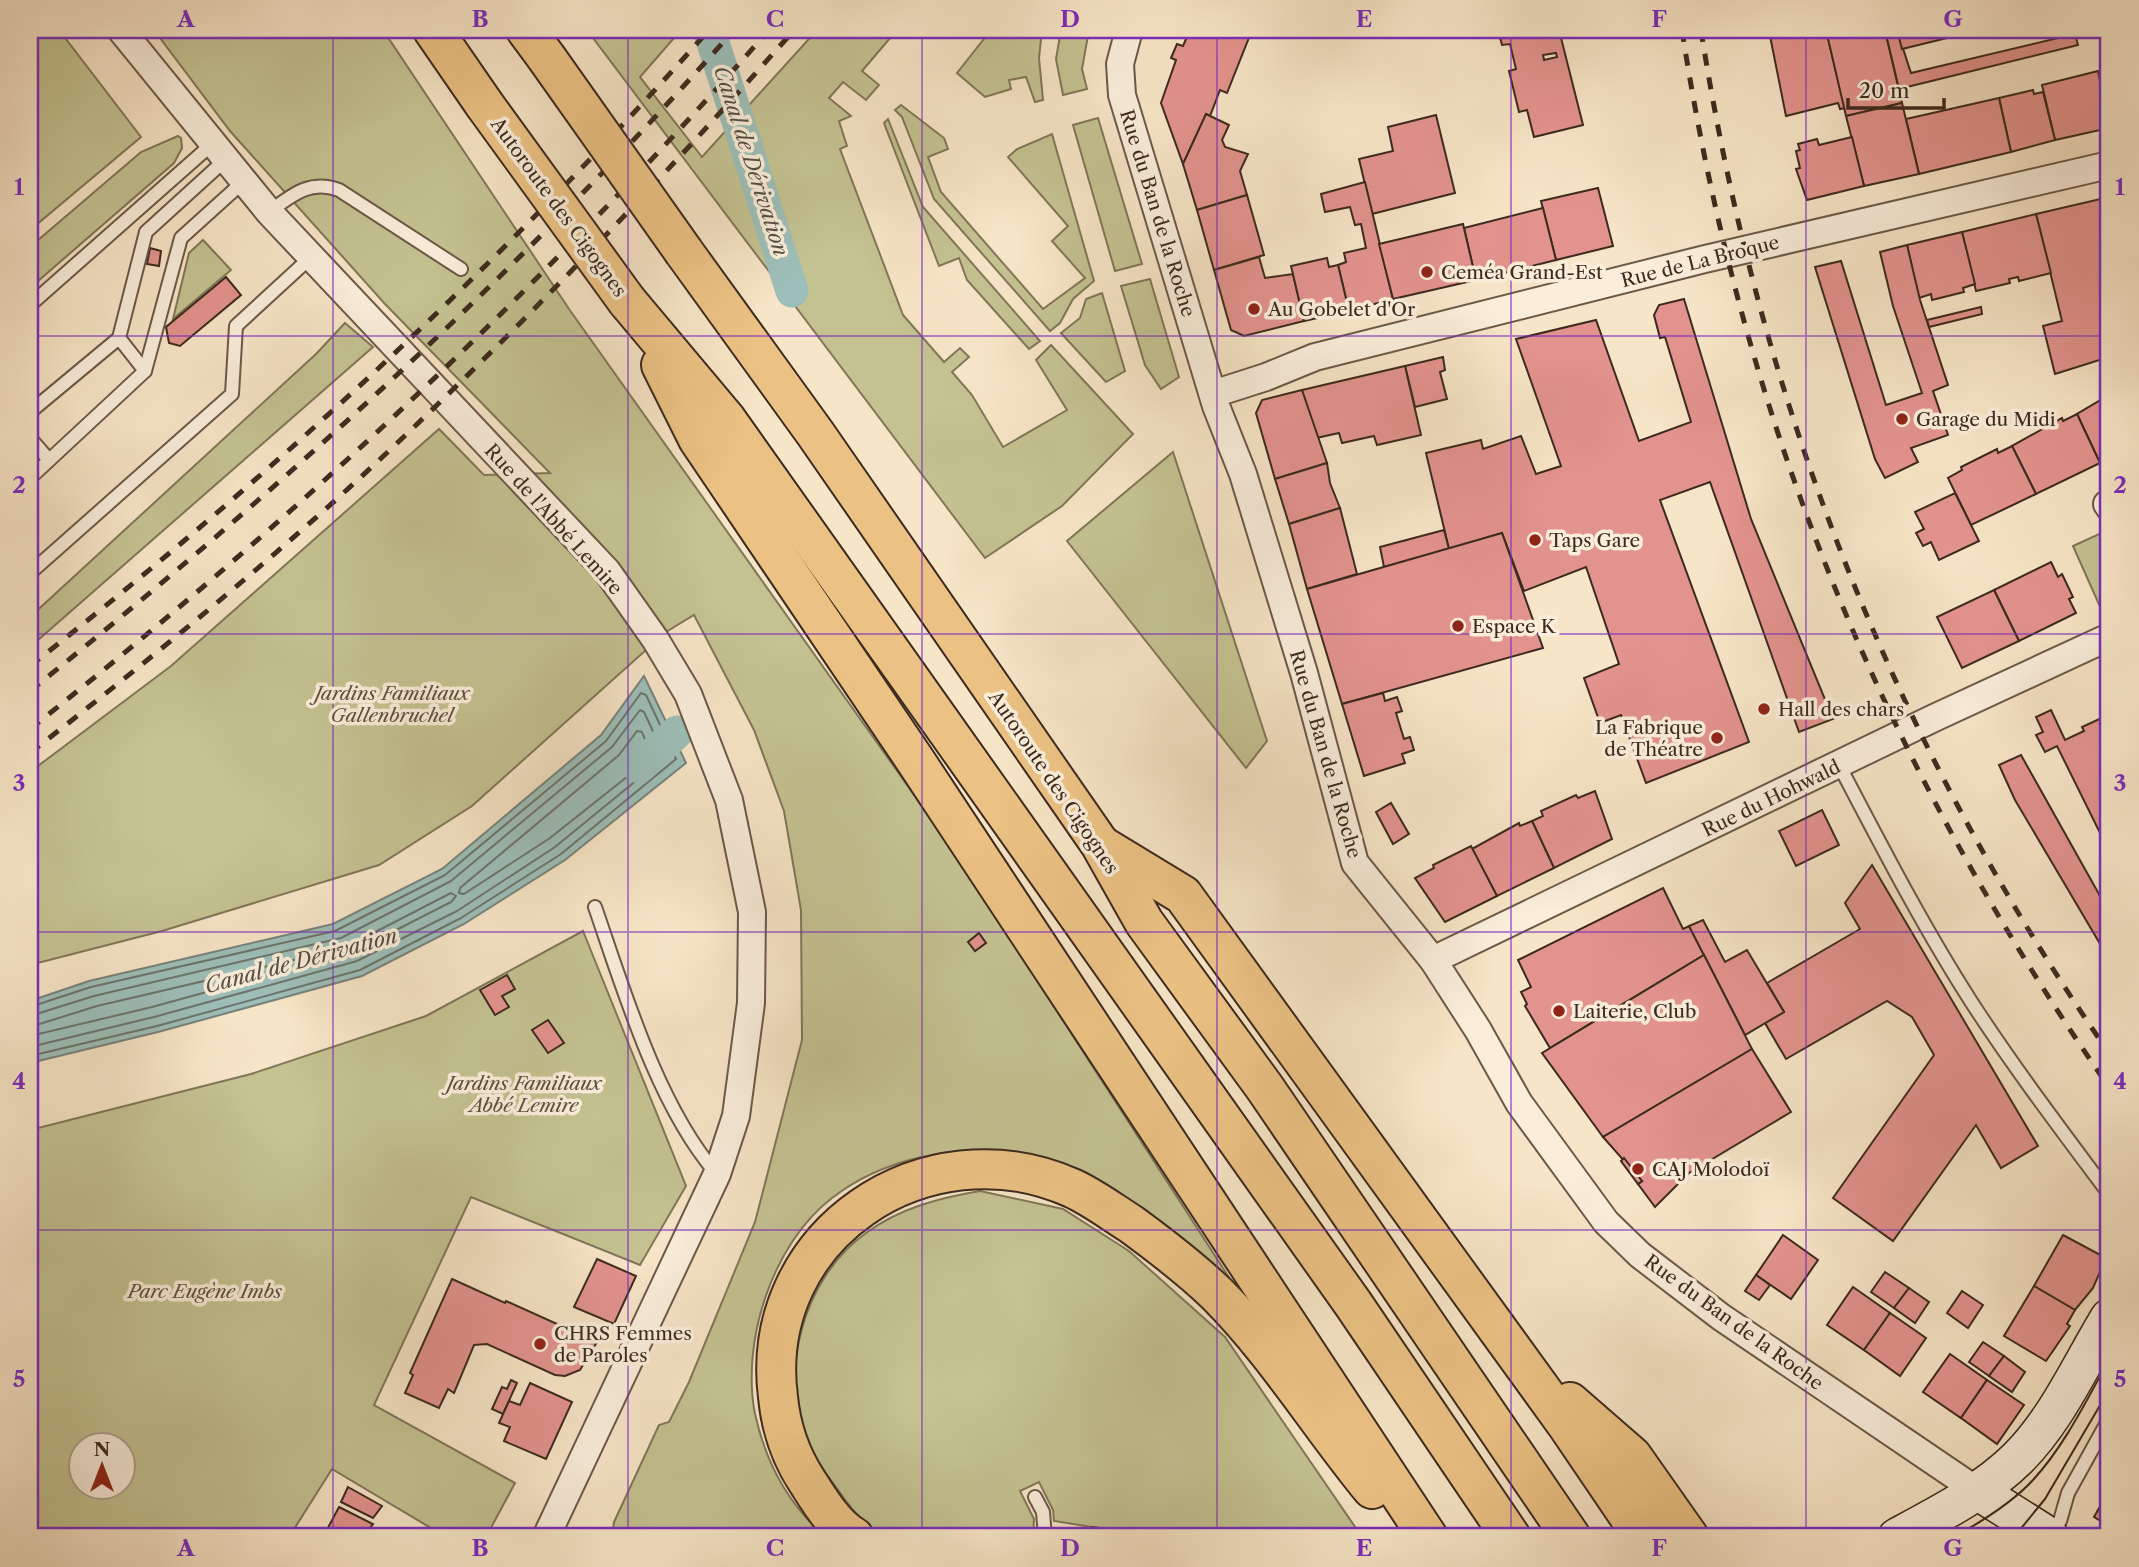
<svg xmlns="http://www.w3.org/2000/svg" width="2139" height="1567" viewBox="0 0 2139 1567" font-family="'Libre Caslon Text',serif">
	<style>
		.green { fill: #c4c291; stroke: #807658; stroke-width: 2; fill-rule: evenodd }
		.water { fill: #9dbfb9; stroke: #76837b; stroke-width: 2 }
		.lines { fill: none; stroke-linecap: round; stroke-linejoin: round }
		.shore { stroke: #6c746c; stroke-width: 2 }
		.canal { stroke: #9dbfb9; stroke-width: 33 }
		.building { fill: #e3938d; stroke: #3c2a1e; stroke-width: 2; fill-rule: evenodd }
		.lane-casing { stroke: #6b5948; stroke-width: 16 }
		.street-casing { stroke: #6b5948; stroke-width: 30 }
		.secondary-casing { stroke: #3c2a1e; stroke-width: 40 }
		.highway-casing { stroke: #3c2a1e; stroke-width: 42 }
		.lane { stroke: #faeedb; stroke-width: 12 }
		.street { stroke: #faeedb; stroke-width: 26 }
		.secondary { stroke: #faeedb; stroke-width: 37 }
		.highway { stroke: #ecc284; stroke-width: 38 }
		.tram { stroke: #3c2a1e; stroke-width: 2 }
		.rail { stroke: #3c2a1e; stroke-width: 5; stroke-dasharray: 12 12; stroke-linecap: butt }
		.highway-bridge-casing { stroke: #3c2a1e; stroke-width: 42; stroke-linecap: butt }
		.highway-bridge { stroke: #ecc284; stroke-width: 38 }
		.grid { fill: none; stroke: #7b2cbf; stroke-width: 2; stroke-opacity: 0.55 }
		.poi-dot { fill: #8f2418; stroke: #faeedb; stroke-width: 2.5 }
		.labels { text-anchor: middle; stroke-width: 7; stroke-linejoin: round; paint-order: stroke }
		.street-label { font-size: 19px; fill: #3c2a1e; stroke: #faeedb }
		.poi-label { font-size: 19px; fill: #3c2a1e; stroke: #faeedb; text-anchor: start }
		.park-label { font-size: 19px; font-style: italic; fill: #5e503b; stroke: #faeedb }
		.water-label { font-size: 21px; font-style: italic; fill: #544f45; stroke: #faeedb }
		.neatline { fill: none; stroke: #7b2cbf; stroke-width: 2.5 }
		.grid-label { font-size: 23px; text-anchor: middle; font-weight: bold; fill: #7b2cbf }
	</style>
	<rect width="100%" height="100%" fill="#f7e5c7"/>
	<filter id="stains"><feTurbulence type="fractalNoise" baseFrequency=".00286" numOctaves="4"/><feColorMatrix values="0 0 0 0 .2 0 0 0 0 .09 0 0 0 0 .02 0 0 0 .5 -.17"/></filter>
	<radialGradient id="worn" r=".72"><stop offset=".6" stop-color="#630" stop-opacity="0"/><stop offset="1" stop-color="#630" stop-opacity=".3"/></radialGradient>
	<!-- green -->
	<g class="green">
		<polygon points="30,30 59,30 141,137 30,230"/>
		<path d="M154,30H383L569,309L949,844L1230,1279C1165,1229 1102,1169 1018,1154C956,1143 882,1159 832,1198C772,1244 741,1342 755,1414C763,1450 779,1486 803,1514C809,1522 818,1529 824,1537H612L614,1522L659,1425L669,1422L689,1382L755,1222L802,1040L801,910L784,811L754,730L694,615L666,632L472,806L379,865L162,931L30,965V772L171,666L439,429L484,475L550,473L385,304L230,131Z"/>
		<polygon points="587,30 681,30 640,77 702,157 817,30 897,30 862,71 879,85 866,100 843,82 829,98 851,116 839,121 847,146 840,149 903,315 944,362 960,348 969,357 952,372 972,395 1003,447 1067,410 1036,360 1051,345 1133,434 1062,506 985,558"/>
		<polygon points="991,30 1042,30 1039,58 1043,100 1035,102 1026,77 1009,80 1011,89 985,97 957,73"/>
		<polygon points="1061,30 1089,30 1082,69 1087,89 1063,95 1056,59"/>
		<polygon points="901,105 944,138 948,149 928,157 941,192 1043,309 1085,278 1052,241 1068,226 1008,157 1017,149 1052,134 1094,281 1073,299 1060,323 1050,331 934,199 902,117 895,110"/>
		<polygon points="1098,118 1142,264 1115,271 1073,125"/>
		<polygon points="888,119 923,207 1040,341 1029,349 967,280 959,258 939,266 884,123"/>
		<polygon points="178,136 181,138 182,148 174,163 30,288 30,247 141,152"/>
		<polygon points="203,240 231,270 173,319 189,253"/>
		<polygon points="1150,279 1179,377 1161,389 1145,365 1121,286"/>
		<polygon points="1102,293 1125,371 1106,382 1061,333 1080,318 1086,299"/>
		<polygon points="345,323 373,347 30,647 30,617 316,354"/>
		<polygon points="1173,452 1267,741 1246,768 1067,541"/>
		<polygon points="2108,530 2109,606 2101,609 2073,546"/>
		<path d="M583,931L686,1186L640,1265L471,1197L374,1405L515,1483L486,1537H446L332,1469L289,1537H30V1130L251,1074L426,1016ZM80,1444H122V1486H80Z"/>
		<path d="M980,1191L1063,1209L1129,1251L1225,1337L1362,1537H1091L1092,1527L1054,1521L1053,1510L1039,1482L1020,1491L1034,1519L1033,1537C1010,1537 898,1542 884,1536C860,1525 845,1499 830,1479C823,1470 812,1459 808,1449C777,1375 802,1279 866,1233C900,1208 939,1198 980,1191Z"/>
	</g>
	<!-- water -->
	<polygon class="water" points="644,676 686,763 565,860 464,924 362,976 158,1032 30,1063 30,1001 89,981 333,924 442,869 601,735"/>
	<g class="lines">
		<!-- shore -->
		<g class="shore">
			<polygon points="637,731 642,732 652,757 550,838 464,894 459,893 460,888 619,755"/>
			<polygon points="451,893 456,896 451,902 353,952 346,951 348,946"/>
			<polyline points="30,1007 91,987 335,931 445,875 606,741 641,693 646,695 676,759 561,854 461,918 360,970 157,1026 30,1056"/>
			<polyline points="30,1016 94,996 341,938 451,881 612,747 640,710 644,712 665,757 555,847 457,911 357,961 154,1017 30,1047"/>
			<polyline points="30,1027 97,1006 311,956 315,959 312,963 152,1007 30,1036"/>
		</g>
		<!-- canal -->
		<g class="canal">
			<polyline points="709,30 792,291"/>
			<polyline points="639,767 677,732"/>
		</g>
	</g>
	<!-- building -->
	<g class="building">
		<polygon points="1190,30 1252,30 1227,93 1220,90 1210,116 1206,114 1183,164 1161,103 1176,60 1171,58 1177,44 1183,46"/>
		<path d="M1498,30H1559L1583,125L1534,137L1527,110L1519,112L1509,71L1516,69L1510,44L1502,45ZM1556,53L1557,57L1544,60L1543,55Z"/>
		<polygon points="1736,30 1750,30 1751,35 1737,37"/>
		<polygon points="1826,30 1845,108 1840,109 1838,103 1786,116 1769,31"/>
		<polygon points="1826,30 1885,30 1902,103 1846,116"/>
		<polygon points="1885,30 1897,30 1911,73 2075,34 2078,45 1899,89"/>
		<polygon points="1897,30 1976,30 1976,31 1902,49"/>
		<polygon points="2098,71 2109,128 2055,140 2042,85"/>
		<polygon points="2109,75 2109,118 2100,77"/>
		<polygon points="2033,90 2034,94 2043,92 2055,140 2011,152 1999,98"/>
		<polygon points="1999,98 2011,152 1919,174 1906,119"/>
		<polygon points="1902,103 1919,174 1864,186 1846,116"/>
		<polygon points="1206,114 1229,125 1222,140 1225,147 1248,154 1240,171 1247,195 1197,210 1183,164"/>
		<polygon points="1436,115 1455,193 1372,214 1359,159 1393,151 1388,127"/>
		<polygon points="1852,137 1864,186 1807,200 1796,169 1800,168 1796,151 1800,150 1798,144 1817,139 1819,145"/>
		<polygon points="1365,182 1393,299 1349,311 1338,265 1346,262 1344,253 1366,248 1361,224 1355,225 1350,207 1325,212 1321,194"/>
		<polygon points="1598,188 1613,246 1556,260 1541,201"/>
		<polygon points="1247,195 1264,255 1214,270 1197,210"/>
		<polygon points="2109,197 2109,227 2104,228 2109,251 2109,357 2055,374 2043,326 2062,321 2036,214"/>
		<polygon points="1543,208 1556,260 1476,280 1464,228"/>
		<polygon points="2036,214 2051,273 2019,281 2018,277 2009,279 2010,283 1976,291 1962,232"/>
		<polygon points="1463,224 1476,280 1393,299 1379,244"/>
		<polygon points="1962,232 1975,284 1963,288 1964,292 1932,300 1931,294 1919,298 1907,245"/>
		<polygon points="1907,245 1920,300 1948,385 1933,391 1948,435 1911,448 1918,462 1885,478 1875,459 1815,267 1841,261 1886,405 1922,393 1893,306 1880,252"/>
		<polygon points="150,248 161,251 159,266 147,264"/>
		<polygon points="1259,257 1265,278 1293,274 1304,321 1244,336 1231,330 1214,270"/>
		<polygon points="1327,258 1329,267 1338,265 1349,311 1304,321 1291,266"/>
		<polygon points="226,277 241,295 180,346 169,343 166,327"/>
		<polygon points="1684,299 1751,519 1833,719 1799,732 1710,482 1660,500 1749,742 1646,783 1621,715 1600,723 1584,678 1619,664 1586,567 1524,591 1502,533 1449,549 1426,453 1481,440 1483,449 1521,436 1536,474 1561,466 1516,339 1596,320 1639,441 1691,422 1665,337 1660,338 1654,315 1659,305"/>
		<polygon points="1981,307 1982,314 1929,327 1927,320"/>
		<polygon points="1443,357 1445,370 1440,372 1447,399 1415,407 1405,366"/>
		<polygon points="1405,366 1421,435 1377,445 1374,436 1342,443 1339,433 1316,438 1302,390"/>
		<polygon points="1302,390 1327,463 1275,479 1256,413 1262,400"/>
		<polygon points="2109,395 2109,458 2100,463 2077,414"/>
		<polygon points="2077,414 2100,463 2036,494 2012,446 2062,418 2063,421"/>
		<polygon points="2012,446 2036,494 1971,525 1948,478 1962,470 1961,467 1997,449 1998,453"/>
		<polygon points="1327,463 1330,483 1340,508 1289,524 1275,479"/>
		<polygon points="1955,493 1979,541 1939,560 1931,542 1923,546 1916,533 1924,529 1915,512"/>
		<polygon points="1340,508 1357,574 1307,589 1289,524"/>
		<polygon points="1444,530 1449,549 1384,567 1380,547"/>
		<polygon points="1502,533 1543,648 1342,704 1307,589"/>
		<polygon points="2051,562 2058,577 2062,574 2073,597 2069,599 2076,613 2019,641 1994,590"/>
		<polygon points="1994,590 2019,641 1962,668 1937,617"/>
		<polygon points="1383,693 1385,701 1397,697 1402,711 1396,713 1404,739 1410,737 1414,750 1402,754 1405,763 1364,776 1342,704"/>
		<polygon points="2051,710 2065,740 2084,731 2082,727 2106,716 2109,718 2107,847 2057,746 2045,752 2036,735 2043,732 2036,717"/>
		<polygon points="2021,755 2109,912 2109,959 2015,800 1999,765"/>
		<polygon points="1595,791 1612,839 1554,868 1532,821 1543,816 1541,811 1576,795 1578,798"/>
		<polygon points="1391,803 1409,834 1393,844 1376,812"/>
		<polygon points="1822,810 1839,845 1796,866 1779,831"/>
		<polygon points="1532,821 1554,868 1497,896 1472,849 1519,823 1520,826"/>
		<polygon points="1471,846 1497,896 1445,922 1415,878 1434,868 1433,865"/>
		<polygon points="1872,865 2038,1146 2001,1168 1976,1125 1893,1241 1833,1198 1934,1055 1912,1017 1887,1001 1786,1059 1765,1023 1784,1012 1767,983 1860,929 1845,903"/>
		<polygon points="1663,888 1683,929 1689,926 1704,955 1550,1048 1525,1006 1527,1004 1521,992 1531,987 1518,960"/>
		<polygon points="1703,920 1725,962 1747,950 1784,1012 1745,1035 1689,926"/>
		<polygon points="979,933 986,943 975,951 968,942"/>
		<polygon points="1704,955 1752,1049 1603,1137 1542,1053"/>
		<polygon points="507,975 515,989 502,996 509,1007 495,1015 480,990"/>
		<polygon points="548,1020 564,1043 548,1053 532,1030"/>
		<polygon points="1752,1049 1791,1112 1689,1173 1655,1207 1638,1184 1642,1181 1603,1137"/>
		<polygon points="1624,1158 1642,1181 1638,1184 1621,1161"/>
		<polygon points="1783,1235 1818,1260 1791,1299 1756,1275"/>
		<polygon points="2063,1235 2106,1258 2093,1288 2075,1310 2034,1286"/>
		<polygon points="597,1259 636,1276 614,1324 574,1307"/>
		<polygon points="1885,1272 1909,1288 1894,1308 1871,1292"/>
		<polygon points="1756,1275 1770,1285 1759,1300 1745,1291"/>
		<polygon points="452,1279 505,1303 506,1301 597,1342 580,1370 565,1376 555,1375 487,1344 474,1345 454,1393 448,1389 439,1408 405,1393 413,1375 410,1373"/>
		<polygon points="2034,1286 2075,1310 2067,1324 2070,1326 2046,1361 2004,1336"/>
		<polygon points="1853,1287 1890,1313 1864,1350 1827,1325"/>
		<polygon points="1909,1288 1929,1302 1915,1323 1894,1308"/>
		<polygon points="1962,1291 1983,1305 1968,1328 1947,1313"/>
		<polygon points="1890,1313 1926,1338 1900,1376 1864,1350"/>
		<polygon points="1983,1342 2004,1356 1989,1376 1969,1362"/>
		<polygon points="1950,1354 1987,1380 1961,1418 1923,1392"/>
		<polygon points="2004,1356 2025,1372 2012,1392 1989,1376"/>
		<polygon points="511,1380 517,1383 503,1414 492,1409 502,1387 507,1389"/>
		<polygon points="1987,1380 2024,1405 1997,1444 1961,1418"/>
		<polygon points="530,1383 572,1402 546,1459 504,1441 510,1427 499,1423 509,1401 520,1405"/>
		<polygon points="348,1487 382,1506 373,1518 341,1502"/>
		<polygon points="2109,1492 2109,1505 2105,1514 2098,1510"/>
		<polygon points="2109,1505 2109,1526 2094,1517 2098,1510 2105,1514"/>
		<polygon points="339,1507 373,1524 363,1537 323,1537"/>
		<polygon points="1092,1527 1154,1534 1153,1537 1091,1537"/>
	</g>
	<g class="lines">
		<defs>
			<g id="lane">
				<path d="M269,212C292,195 310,179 339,190L461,269"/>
				<polyline points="30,305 211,145"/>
				<polyline points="119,338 145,371"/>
				<polyline points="30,412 119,338 146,232 224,161"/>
				<polyline points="30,438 49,460"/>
				<polyline points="30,478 145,371 181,238 243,182"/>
				<polyline points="30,573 232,394 236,326 311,257"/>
				<path d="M1839,765C1881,845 1923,927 1972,1003C2015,1069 2062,1131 2109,1194"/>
				<path d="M595,907C624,991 658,1106 716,1173"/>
				<polyline points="1035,1497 1043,1512 1045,1537"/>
				<polyline points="2051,1533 2060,1521 2068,1493 2109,1419"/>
			</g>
			<g id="street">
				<polyline points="121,30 269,212 607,571 655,639 688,694 729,800 752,912 751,1003 736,1116 717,1174 546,1537"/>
				<polyline points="1129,30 1120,64 1122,95 1216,406 1243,474 1304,673 1355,863 1433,960 1478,1030 1519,1103 1606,1222 1640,1255 1721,1317 1976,1490"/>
				<polyline points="1213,394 1266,377 1315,357 1705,259 2109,165"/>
				<polyline points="2107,504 2109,507"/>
				<polyline points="1433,960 1934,718 2109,637"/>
			</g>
			<g id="secondary">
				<polyline points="1976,1490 2050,1537"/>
				<path d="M1897,1537C1938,1515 1985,1491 2018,1458C2057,1419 2081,1364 2109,1318"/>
			</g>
			<g id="highway">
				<polyline points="433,30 484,104"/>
				<polyline points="526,30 546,57"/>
				<polyline points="684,252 815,433 1100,844 1144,922 1265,1088 1571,1537"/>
				<polyline points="627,301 726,419 1354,1305 1511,1537"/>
				<polyline points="661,365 698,439 917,763 1428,1537"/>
				<polyline points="1104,847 1183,895 1567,1425 1643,1537"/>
				<polyline points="1570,1402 1632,1456 1689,1537"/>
				<path d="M854,1537C833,1524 820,1501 807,1481C790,1455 781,1428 778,1397C757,1235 926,1123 1072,1188C1092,1197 1112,1212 1131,1224C1161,1246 1190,1268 1217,1294C1275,1352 1320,1426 1372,1489"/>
			</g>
		</defs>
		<!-- lane casing -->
		<use href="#lane" class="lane-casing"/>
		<!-- street casing -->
		<use href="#street" class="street-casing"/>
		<!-- secondary casing -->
		<use href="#secondary" class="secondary-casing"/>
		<!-- highway casing -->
		<use href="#highway" class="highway-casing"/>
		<!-- lane -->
		<use href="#lane" class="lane"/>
		<!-- street -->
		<use href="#street" class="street"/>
		<!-- secondary -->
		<use href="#secondary" class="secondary"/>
		<!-- highway -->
		<use href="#highway" class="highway"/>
		<!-- tram -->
		<g class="tram">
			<path d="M1954,1537C1981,1522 2012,1503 2033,1480C2065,1445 2086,1401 2109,1360"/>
			<polyline points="2014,1537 2045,1499 2109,1390"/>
		</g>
		<!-- rail -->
		<g class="rail">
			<path d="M1682,30C1742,421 1883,763 2109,1087"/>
			<path d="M1701,30C1759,402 1894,744 2109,1053"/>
			<path d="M30,666C274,475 503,262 709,30"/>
			<path d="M30,691C282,489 520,272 734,30"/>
			<path d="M30,729C297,518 544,286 769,30"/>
			<path d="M30,753C148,661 265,566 375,464C522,326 661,181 794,30"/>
		</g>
		<defs>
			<g id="highway-bridge">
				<polyline points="546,57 684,252"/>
				<polyline points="484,104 627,301"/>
			</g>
		</defs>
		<!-- highway-bridge casing -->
		<use href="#highway-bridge" class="highway-bridge-casing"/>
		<!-- highway-bridge -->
		<use href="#highway-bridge" class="highway-bridge"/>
	</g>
	<!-- grid -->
	<path class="grid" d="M333,30V1537M628,30V1537M922,30V1537M1217,30V1537M1511,30V1537M1806,30V1537M30,336H2109M30,634H2109M30,932H2109M30,1230H2109"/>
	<!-- markers -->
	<g class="poi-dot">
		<circle cx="1427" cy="272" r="7"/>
		<circle cx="1254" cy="309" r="7"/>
		<circle cx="1902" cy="419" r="7"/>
		<circle cx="1535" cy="540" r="7"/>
		<circle cx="1458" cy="626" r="7"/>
		<circle cx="1764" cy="709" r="7"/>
		<circle cx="1717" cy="738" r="7"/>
		<circle cx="1559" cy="1011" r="7"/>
		<circle cx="1638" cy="1169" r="7"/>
		<circle cx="540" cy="1344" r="7"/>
	</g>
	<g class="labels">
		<!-- street labels -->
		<g class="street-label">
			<text transform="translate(559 207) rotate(54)" y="7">Autoroute des Cigognes</text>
			<text transform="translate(1158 213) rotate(73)" y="7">Rue du Ban de la Roche</text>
			<text transform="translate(1700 261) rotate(-14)" y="7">Rue de La Broque</text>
			<text transform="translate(554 519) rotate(48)" y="7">Rue de l'Abbé Lemire</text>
			<text transform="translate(1326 754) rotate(74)" y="7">Rue du Ban de la Roche</text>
			<text transform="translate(1054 782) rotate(56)" y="7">Autoroute des Cigognes</text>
			<text transform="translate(1771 798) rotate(-26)" y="7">Rue du Hohwald</text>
			<text transform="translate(1734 1322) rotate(36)" y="7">Rue du Ban de la Roche</text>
		</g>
		<!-- poi labels -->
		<g class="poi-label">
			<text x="1441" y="279">Ceméa Grand-Est</text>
			<text x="1268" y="316">Au Gobelet d'Or</text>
			<text x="1916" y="426">Garage du Midi</text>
			<text x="1549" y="547">Taps Gare</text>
			<text x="1472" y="633">Espace K</text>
			<text x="1778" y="716">Hall des chars</text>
			<text x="1703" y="734" text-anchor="end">La Fabrique<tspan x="1703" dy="22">de Théatre</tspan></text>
			<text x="1573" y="1018">Laiterie, Club</text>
			<text x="1652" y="1176">CAJ Molodoï</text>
			<text x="554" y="1340">CHRS Femmes<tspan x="554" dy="22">de Paroles</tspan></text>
		</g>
		<!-- park labels -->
		<g class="park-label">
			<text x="392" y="700">Jardins Familiaux<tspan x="392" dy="22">Gallenbruchel</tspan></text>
			<text x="524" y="1090">Jardins Familiaux<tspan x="524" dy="22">Abbé Lemire</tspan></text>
			<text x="205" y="1298">Parc Eugène Imbs</text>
		</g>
		<!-- water labels -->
		<g class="water-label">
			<text transform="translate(751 161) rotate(72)" y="7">Canal de Dérivation</text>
			<text transform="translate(301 961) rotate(-15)" y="7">Canal de Dérivation</text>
		</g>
	</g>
	<!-- margin -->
	<rect width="2139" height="1567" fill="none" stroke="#f7e5c7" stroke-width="77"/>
	<!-- north arrow -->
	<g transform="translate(102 1466)"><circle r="33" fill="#faeedb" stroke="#aea08f" stroke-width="2"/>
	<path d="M0-5L12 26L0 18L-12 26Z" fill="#8f2418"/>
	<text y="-10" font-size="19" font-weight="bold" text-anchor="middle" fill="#3c2a1e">N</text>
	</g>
	<!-- scale -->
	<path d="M1848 98v10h96v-10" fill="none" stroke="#3c2a1e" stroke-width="3.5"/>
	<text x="1859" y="98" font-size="21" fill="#3c2a1e" stroke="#faeedb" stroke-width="5" paint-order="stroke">20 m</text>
	<rect x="38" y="38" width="2062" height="1490" class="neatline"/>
	<g class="grid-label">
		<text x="186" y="27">A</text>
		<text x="480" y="27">B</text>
		<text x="775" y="27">C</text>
		<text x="1070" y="27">D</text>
		<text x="1364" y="27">E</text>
		<text x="1659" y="27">F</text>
		<text x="1953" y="27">G</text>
		<text x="19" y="195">1</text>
		<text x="2120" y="195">1</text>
		<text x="19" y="493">2</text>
		<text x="2120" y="493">2</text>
		<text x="19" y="791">3</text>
		<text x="2120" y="791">3</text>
		<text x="19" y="1089">4</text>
		<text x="2120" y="1089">4</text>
		<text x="19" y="1387">5</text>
		<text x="2120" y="1387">5</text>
		<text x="186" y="1556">A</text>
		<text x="480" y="1556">B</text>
		<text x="775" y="1556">C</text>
		<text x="1070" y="1556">D</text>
		<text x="1364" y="1556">E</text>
		<text x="1659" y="1556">F</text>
		<text x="1953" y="1556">G</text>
	</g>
	<rect width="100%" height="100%" filter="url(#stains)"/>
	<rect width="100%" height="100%" fill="url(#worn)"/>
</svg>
